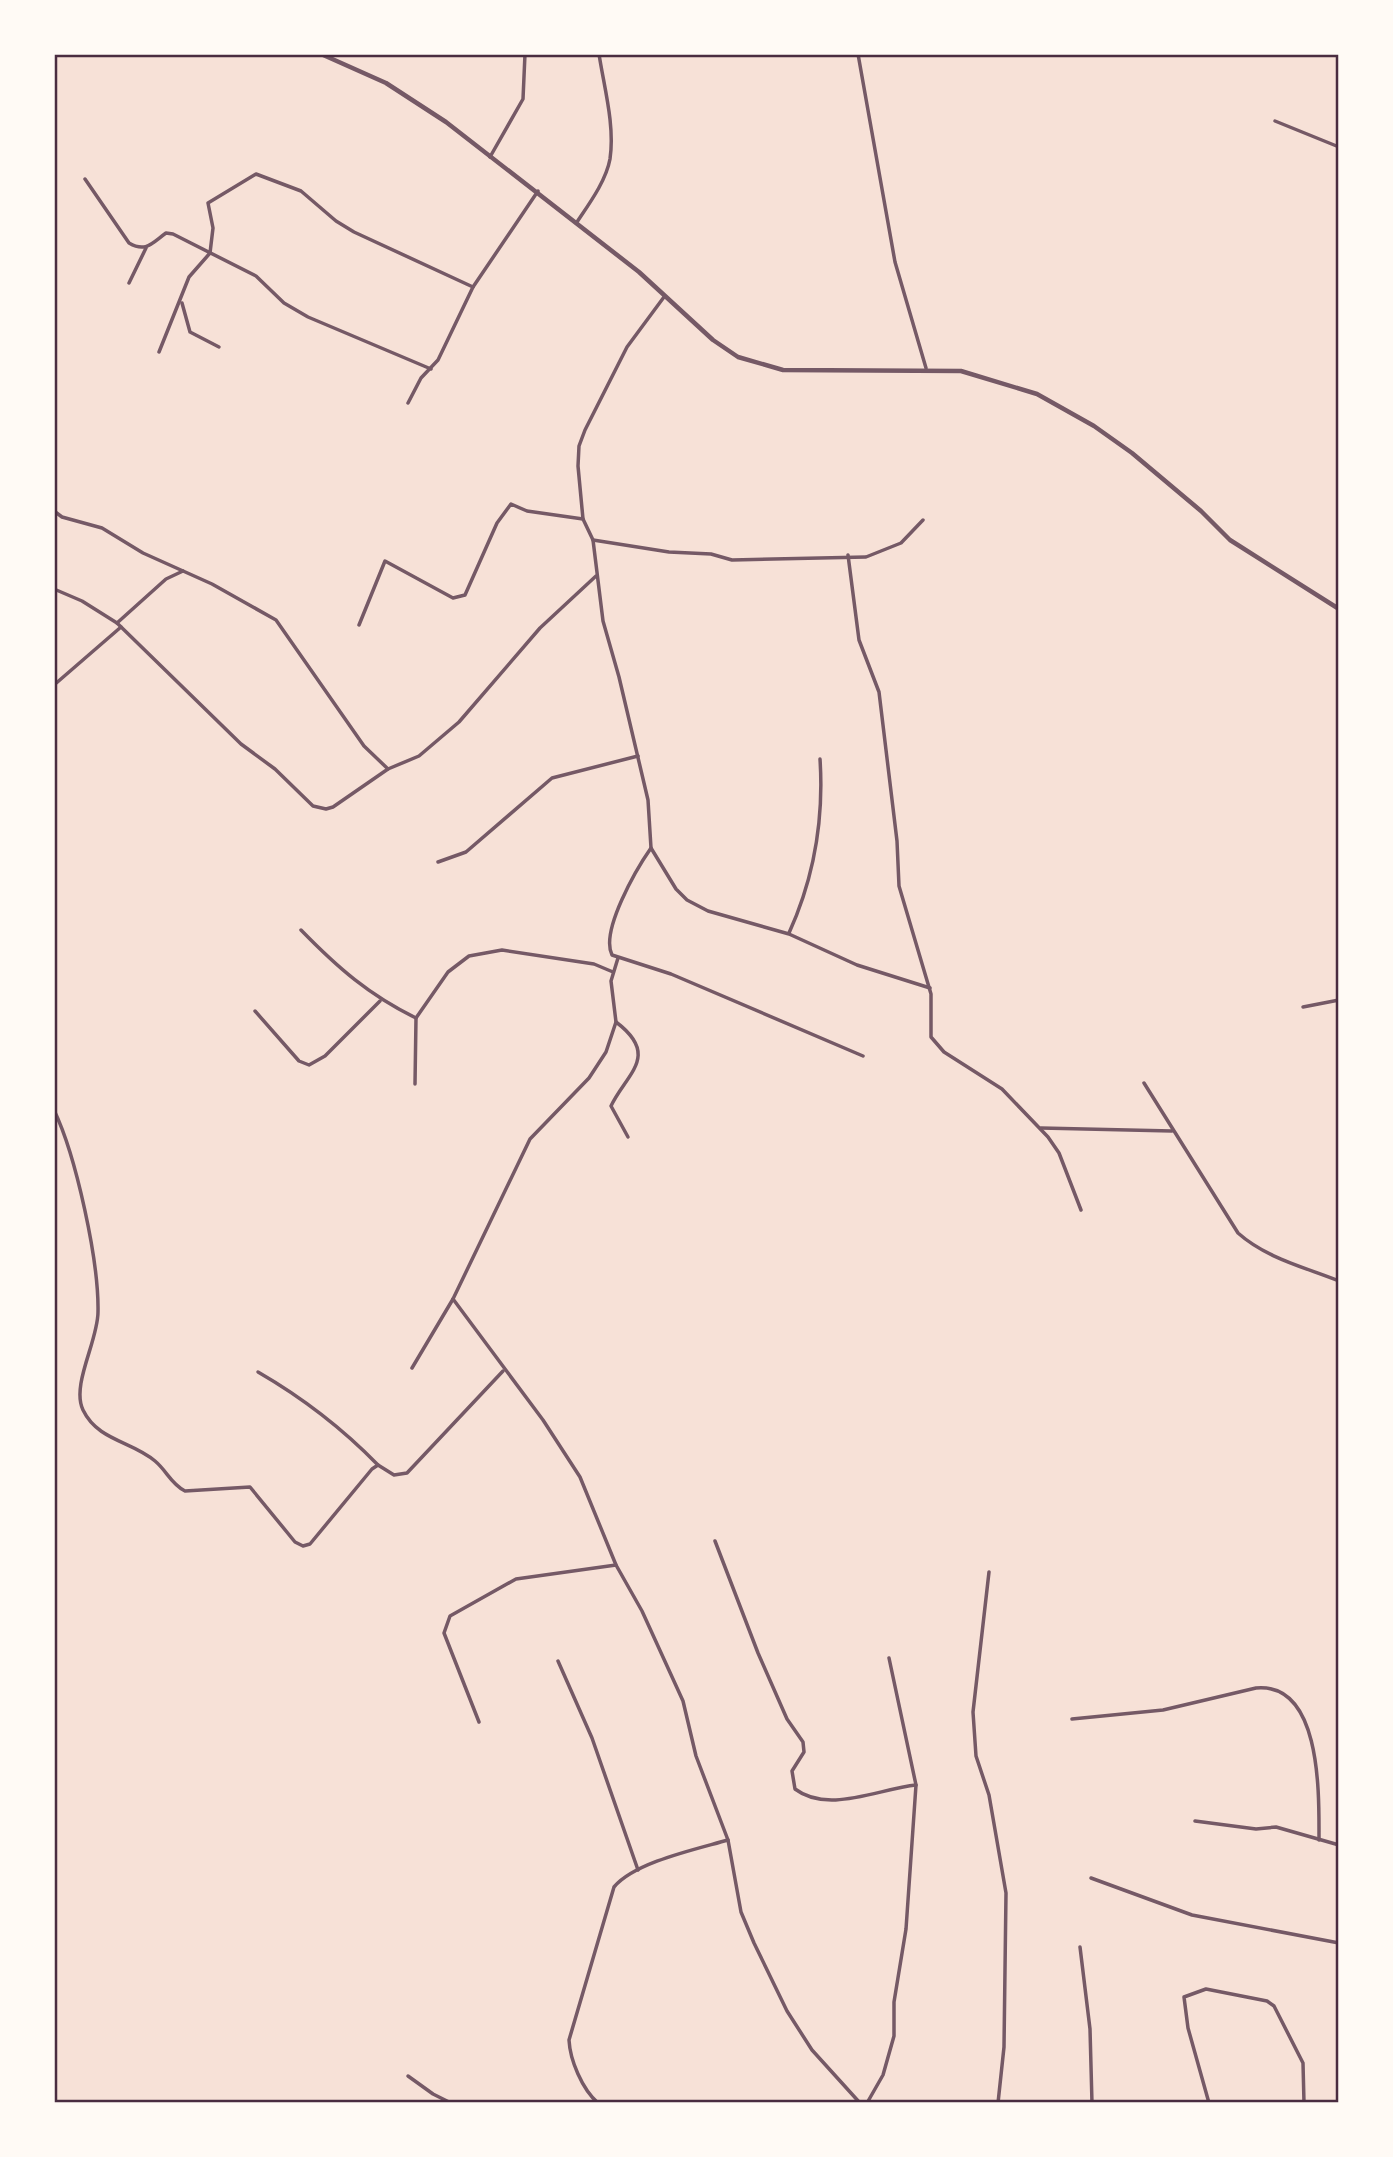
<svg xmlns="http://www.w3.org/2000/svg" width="1393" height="2157" viewBox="0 0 1393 2157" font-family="'Open Sans',sans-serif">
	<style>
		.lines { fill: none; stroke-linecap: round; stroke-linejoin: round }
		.minor { stroke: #755966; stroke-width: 3.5 }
		.tertiary { stroke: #755966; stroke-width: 4.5 }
		.neatline { fill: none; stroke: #4a2c40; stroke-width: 2.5 }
	</style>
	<rect width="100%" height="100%" fill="#f7e1d7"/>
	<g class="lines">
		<!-- minor -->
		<g class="minor">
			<polyline points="858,54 895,262 926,368"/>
			<polyline points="1275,121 1339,147"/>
			<polyline points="490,157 523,99 525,54"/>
			<path d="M85,179L129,243C146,253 152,243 166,233L173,234L256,276L284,303L308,317L431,369"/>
			<path d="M577,222C589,204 606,181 610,159C615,125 604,87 599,54"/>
			<polyline points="129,283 146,248"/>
			<polyline points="664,297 627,347 585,430 579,446 578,466 583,519 593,540 603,621 619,677 648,800 651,848 676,889 687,900 708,911 789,934 857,965 930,988"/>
			<polyline points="182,303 190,332 219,347"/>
			<polyline points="159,352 189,277 210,253 213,228 208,203 256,174 301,191 336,221 354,232 473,287"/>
			<polyline points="408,403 421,378 438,360 473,287 538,191"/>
			<polyline points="54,511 62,517 102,528 143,553 212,584 276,620 364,746 388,769 419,756 459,722 540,628 596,576"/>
			<polyline points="593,540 669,552 711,554 732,560 866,557 901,543 923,520"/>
			<polyline points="848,555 859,640 879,692 897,841 899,886 931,994 931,1037 944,1052 1002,1089 1048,1137 1059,1153 1081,1210"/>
			<polyline points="54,589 82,601 117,623 241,744 275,769 313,806 326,809 333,807 388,769"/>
			<polyline points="117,623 166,579 183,571"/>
			<polyline points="359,625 385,561 453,598 465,595 497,523 511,504 527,511 583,519"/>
			<polyline points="54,685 121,627"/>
			<path d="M651,848C637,868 600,931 612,955L671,974L863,1056"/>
			<polyline points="438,862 466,852 552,778 638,756"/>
			<path d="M301,930C338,968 369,995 416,1018"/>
			<path d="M789,933C814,878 824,820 820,759"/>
			<polyline points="1303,1007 1339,1000"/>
			<polyline points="255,1011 299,1061 309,1065 325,1056 380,1001"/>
			<path d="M616,1022C661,1056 626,1074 611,1106L628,1137"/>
			<path d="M1144,1083L1238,1233C1266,1258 1304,1267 1339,1281"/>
			<polyline points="415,1084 416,1018 448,972 469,956 502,950 594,964 613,972"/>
			<path d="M54,1110C76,1156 99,1261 98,1312C98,1341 71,1385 83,1410C98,1441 132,1441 155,1461C167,1471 171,1484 185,1491L250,1487L295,1542L303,1546L310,1544L372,1469L378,1465L394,1475L407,1473L503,1371"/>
			<polyline points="1041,1128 1172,1131"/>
			<polyline points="453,1299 543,1420 580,1477 616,1565 642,1611 683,1701 696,1756 728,1840 741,1912 754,1943 787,2011 812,2050 860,2103"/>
			<polyline points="412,1368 453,1299 530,1139 589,1078 606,1052 616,1022 611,981 618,958"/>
			<path d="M258,1372C303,1398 342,1428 378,1465"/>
			<path d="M715,1541L758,1653L787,1719L803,1742L804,1752L792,1771L795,1789C828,1814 878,1789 916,1785"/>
			<polyline points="989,1572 973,1712 976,1756 989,1795 1006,1893 1004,2047 998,2103"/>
			<polyline points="558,1661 592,1738 638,1870"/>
			<path d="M1072,1719L1163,1710L1256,1688C1322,1682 1319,1795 1319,1840"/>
			<polyline points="479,1722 444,1633 450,1616 516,1579 616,1565"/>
			<polyline points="1195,1821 1256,1829 1276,1827 1339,1845"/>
			<polyline points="1091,1878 1192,1915 1339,1943"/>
			<polyline points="1080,1947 1090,2029 1092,2103"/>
			<polyline points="408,2076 433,2094 451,2103"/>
			<path d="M598,2103C582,2089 570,2060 569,2040L614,1887C635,1862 697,1849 728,1840"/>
			<polyline points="867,2103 883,2075 894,2036 894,2002 906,1929 916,1785 889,1658"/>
			<polyline points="1209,2103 1188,2028 1184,1997 1206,1989 1267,2001 1274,2006 1303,2063 1304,2103"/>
		</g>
		<!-- tertiary -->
		<polyline class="tertiary" points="321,54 386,83 446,122 639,272 713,340 738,357 783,370 961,371 1037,394 1094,426 1132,453 1201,511 1230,540 1339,609"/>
	</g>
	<!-- border -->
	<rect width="1393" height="2157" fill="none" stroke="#fffaf5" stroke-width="112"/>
	<rect x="56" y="56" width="1281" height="2045" class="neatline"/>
</svg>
